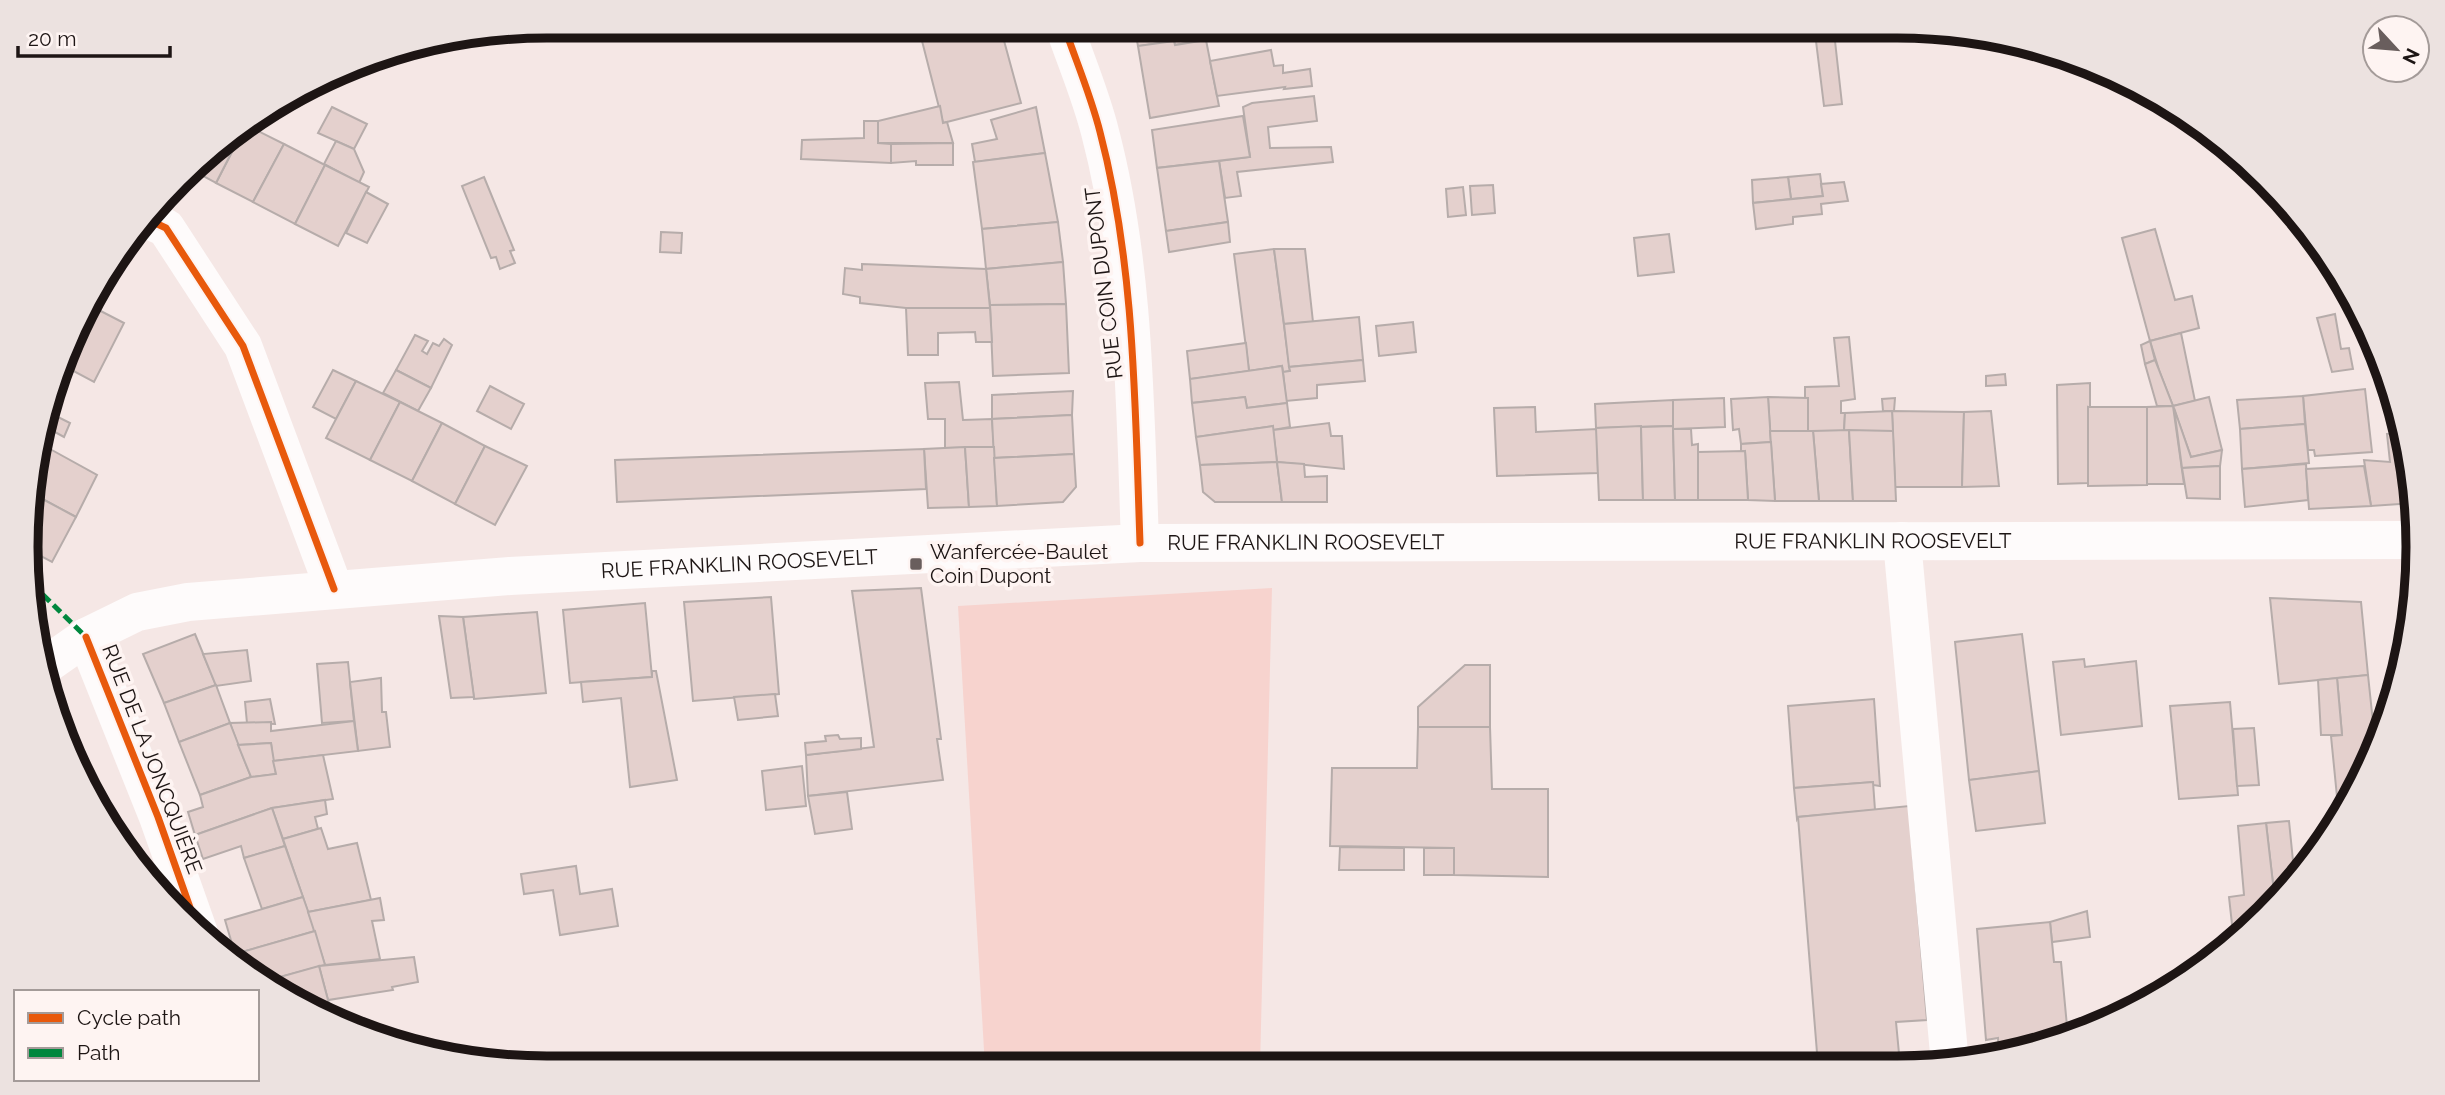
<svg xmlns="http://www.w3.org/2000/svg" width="2445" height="1095" viewBox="0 0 2445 1095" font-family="Raleway,sans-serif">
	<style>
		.green { fill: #f7d3ce }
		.building { fill: #e4d0cd; stroke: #b6acaa; stroke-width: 2 }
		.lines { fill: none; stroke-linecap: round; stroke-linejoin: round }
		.minor { stroke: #fefbfb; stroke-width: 38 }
		.major { stroke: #fefbfb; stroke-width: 38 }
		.quiet { stroke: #00873e; stroke-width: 5; stroke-dasharray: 10 5; stroke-linecap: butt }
		.cycleway-casing { stroke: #fef4f2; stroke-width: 11 }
		.cycleway { stroke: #e8590c; stroke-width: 7 }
		.poi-dot { fill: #695e5d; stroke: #fef4f2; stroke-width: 2.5 }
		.labels { text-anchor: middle; stroke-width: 7; stroke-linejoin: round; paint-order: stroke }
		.street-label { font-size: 21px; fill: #1d1514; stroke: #fef4f2 }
		.poi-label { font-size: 21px; fill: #1d1514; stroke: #fef4f2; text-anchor: start }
		.rim { fill: none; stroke: #1d1514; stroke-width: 9 }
	</style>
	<rect width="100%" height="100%" fill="#f5e7e5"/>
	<!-- green -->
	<polygon class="green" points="1272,588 1260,1066 985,1067 958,606"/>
	<!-- building -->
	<g class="building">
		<polygon points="926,26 967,26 929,36"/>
		<polygon points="967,26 1000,26 1021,103 943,123 921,37"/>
		<polygon points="1134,26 1219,26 1221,37 1175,45 1174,41 1138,46"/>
		<polygon points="1834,32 1842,104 1824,106 1815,33"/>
		<polygon points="1206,40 1219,106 1150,118 1138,46 1174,41 1175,45"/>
		<polygon points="1271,50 1274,66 1283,65 1283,73 1310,69 1312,86 1284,89 1285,87 1217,96 1210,61"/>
		<polygon points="1314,96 1317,121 1268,127 1270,148 1331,147 1333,162 1237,172 1241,196 1225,198 1219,161 1250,157 1243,107 1252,103"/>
		<polygon points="940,106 943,123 947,122 953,143 878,143 878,121"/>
		<polygon points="332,107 367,124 354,149 318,133"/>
		<polygon points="1036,107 1045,153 975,162 972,144 997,139 991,120"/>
		<polygon points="1243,116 1250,157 1157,168 1152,130"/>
		<polygon points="864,121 878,121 878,143 891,144 891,163 801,159 802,140 864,138"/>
		<polygon points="246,125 284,144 253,202 216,183"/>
		<polygon points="245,126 216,183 192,170 204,155"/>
		<polygon points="336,141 354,149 364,172 359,183 324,164"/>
		<polygon points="953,143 953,165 916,165 916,161 891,163 891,144"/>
		<polygon points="284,144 325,165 295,224 253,202"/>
		<polygon points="1045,153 1058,222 982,229 973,162"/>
		<polygon points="1219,161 1228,222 1166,231 1157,168"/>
		<polygon points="325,165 369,187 338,246 295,224"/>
		<polygon points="1820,174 1823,196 1791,199 1788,177"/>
		<polygon points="484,177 514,250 510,251 515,263 500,269 496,257 491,258 462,186"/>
		<polygon points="1788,177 1791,199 1753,203 1752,180"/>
		<polygon points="1844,182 1848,201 1821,204 1822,214 1793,217 1793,224 1756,229 1753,203 1823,196 1821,184"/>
		<polygon points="1493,185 1495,213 1472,215 1470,186"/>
		<polygon points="1463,187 1466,215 1448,217 1446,189"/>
		<polygon points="366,192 388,204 367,243 346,233"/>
		<polygon points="1058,222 1063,262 986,269 982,229"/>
		<polygon points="1228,222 1230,242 1169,252 1166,231"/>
		<polygon points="2155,229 2175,300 2192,296 2199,328 2150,341 2122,238"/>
		<polygon points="661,232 682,233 681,253 660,252"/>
		<polygon points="1669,234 1674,272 1638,276 1634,238"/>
		<polygon points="1274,249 1290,371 1283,372 1282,366 1249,371 1234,254"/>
		<polygon points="1274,249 1305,249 1313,322 1284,324"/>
		<polygon points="1063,262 1066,304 990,305 986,269"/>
		<polygon points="862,264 986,269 990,308 906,308 860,303 860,297 843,294 845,268 862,270"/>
		<polygon points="1066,304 1069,373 993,376 990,305"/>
		<polygon points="89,305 124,323 94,382 66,367"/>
		<polygon points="906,308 990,308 992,342 976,342 975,332 938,333 938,355 908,355"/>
		<polygon points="2335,314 2341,349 2349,348 2353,369 2332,372 2317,318"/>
		<polygon points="1359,317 1363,360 1289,367 1284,324"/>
		<polygon points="1413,322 1416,352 1379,356 1376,326"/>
		<polygon points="2181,333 2195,401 2173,406 2159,370 2150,341"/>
		<polygon points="415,335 428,341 422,351 427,354 433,343 439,346 444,339 452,345 431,388 396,370"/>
		<polygon points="1849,337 1855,399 1841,401 1841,413 1845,413 1844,431 1808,431 1808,398 1805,398 1805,387 1839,386 1834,338"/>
		<polygon points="2150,341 2155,360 2145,364 2141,345"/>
		<polygon points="1246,343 1249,371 1190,379 1187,351"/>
		<polygon points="1363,360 1365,381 1317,385 1317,398 1286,401 1283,372 1290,371 1289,367"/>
		<polygon points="2155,360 2159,370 2173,406 2157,406 2145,364"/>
		<polygon points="1282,366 1287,403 1247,408 1245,397 1192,403 1190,379"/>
		<polygon points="333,370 356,381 336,419 313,407"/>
		<polygon points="396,370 431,388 418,411 383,393"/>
		<polygon points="2005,374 2006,385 1986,386 1986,376"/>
		<polygon points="356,381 400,402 370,460 326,438"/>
		<polygon points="959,382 963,420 992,419 994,447 945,448 945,419 928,419 925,383"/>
		<polygon points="2090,383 2090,408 2088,407 2088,483 2058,484 2057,385"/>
		<polygon points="490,386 524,404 511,429 477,411"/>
		<polygon points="2365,389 2372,452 2315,456 2314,450 2308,450 2303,396"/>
		<polygon points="1073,391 1072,415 992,419 992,395"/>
		<polygon points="2303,396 2305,424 2240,429 2237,400"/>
		<polygon points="1245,397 1247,408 1287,403 1290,427 1273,430 1273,426 1196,437 1192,403"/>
		<polygon points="1768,397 1808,398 1808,431 1770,431"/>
		<polygon points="1768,397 1771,442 1741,444 1739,429 1733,430 1731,399"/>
		<polygon points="2209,397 2222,450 2191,457 2173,406"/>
		<polygon points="1724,398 1725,427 1673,429 1673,400"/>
		<polygon points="1895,398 1894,411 1883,411 1882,399"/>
		<polygon points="1673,400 1673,426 1596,428 1595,404"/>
		<polygon points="400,402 442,423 412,481 370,460"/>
		<polygon points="2173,406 2184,484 2147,484 2147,407"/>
		<polygon points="1535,407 1536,432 1597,429 1598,473 1497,476 1494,408"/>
		<polygon points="2088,407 2147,407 2147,485 2088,486"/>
		<polygon points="2174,408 2191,457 2222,450 2220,466 2182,468"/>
		<polygon points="1892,411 1964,412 1962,487 1895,487"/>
		<polygon points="1892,411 1893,431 1844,431 1845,413"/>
		<polygon points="1991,411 1999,486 1962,487 1964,412"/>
		<polygon points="50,413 70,423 64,437 44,426"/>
		<polygon points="1072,415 1074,454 994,458 992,419"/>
		<polygon points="442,423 485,446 455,504 412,481"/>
		<polygon points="1329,423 1331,436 1342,436 1344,469 1277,462 1273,430"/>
		<polygon points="2305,424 2309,463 2242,469 2240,429"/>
		<polygon points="1273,426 1277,462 1200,465 1196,437"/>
		<polygon points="1641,426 1643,500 1599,500 1596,428"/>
		<polygon points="1673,426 1675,500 1643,500 1641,427"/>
		<polygon points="1673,429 1691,429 1692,445 1698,444 1698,500 1675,500"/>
		<polygon points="1849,430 1853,501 1819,501 1813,431"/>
		<polygon points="1849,430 1893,431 1896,501 1853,501"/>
		<polygon points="1770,431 1813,431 1819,501 1775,501"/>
		<polygon points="2405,433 2409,445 2414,503 2371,506 2364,460 2390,462 2387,434"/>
		<polygon points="1771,442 1775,501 1748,500 1745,451 1741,452 1741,444"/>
		<polygon points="41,444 97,475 76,517 35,495 36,454"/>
		<polygon points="485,446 527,466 495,525 455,504"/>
		<polygon points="965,447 969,507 928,508 924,449"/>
		<polygon points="965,447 994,447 997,506 969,507"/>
		<polygon points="924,449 926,489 617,502 615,460"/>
		<polygon points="1745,451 1748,500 1698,500 1698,452"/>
		<polygon points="1074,454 1076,487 1063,502 997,506 994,458"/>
		<polygon points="1277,462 1282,502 1215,502 1203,492 1200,465"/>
		<polygon points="1277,462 1304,464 1305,477 1327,476 1327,502 1282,502"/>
		<polygon points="2306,464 2308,500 2245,507 2242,469"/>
		<polygon points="2220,466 2220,499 2187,498 2182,468"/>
		<polygon points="2364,466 2371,506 2309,509 2306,469"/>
		<polygon points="35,495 76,517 52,562 33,552"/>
		<polygon points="921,588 941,739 937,739 943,780 808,796 806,755 874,747 852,591"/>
		<polygon points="771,597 779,694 693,701 684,602"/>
		<polygon points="2270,598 2361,602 2368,675 2279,684"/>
		<polygon points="645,603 652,677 570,683 563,610"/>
		<polygon points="2403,604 2413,604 2409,649 2403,669"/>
		<polygon points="537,612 546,693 474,699 463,617"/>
		<polygon points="439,616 463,617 474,697 451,698"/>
		<polygon points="195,634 216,685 164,703 143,654"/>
		<polygon points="2022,634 2039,771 1969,780 1955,642"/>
		<polygon points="247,650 251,681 216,686 203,654"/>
		<polygon points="2084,659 2085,667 2136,661 2142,726 2061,735 2053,662"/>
		<polygon points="348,662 354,721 322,723 317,664"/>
		<polygon points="1465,665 1490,665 1490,727 1418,727 1418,707"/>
		<polygon points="652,671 656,671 677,780 630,787 621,698 583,702 581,682 652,677"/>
		<polygon points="2368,675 2376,751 2339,817 2331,736 2342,735 2337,678"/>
		<polygon points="381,678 382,712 386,712 390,747 358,751 350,682"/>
		<polygon points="2337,678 2342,735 2321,735 2318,680"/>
		<polygon points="216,685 230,723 179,742 164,703"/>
		<polygon points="775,694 778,716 738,720 734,697"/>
		<polygon points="270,699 275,724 247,723 245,702"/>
		<polygon points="1874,699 1880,786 1873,785 1873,782 1794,788 1788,706"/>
		<polygon points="2230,702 2238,795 2179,799 2170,706"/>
		<polygon points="354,721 358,751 273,761 271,743 238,745 230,723 271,722 271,731"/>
		<polygon points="230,723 251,777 200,795 179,742"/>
		<polygon points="1418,727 1490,727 1492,789 1548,789 1548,877 1454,875 1454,848 1330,846 1332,768 1417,768"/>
		<polygon points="2254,728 2259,785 2237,786 2233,729"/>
		<polygon points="838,735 840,739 861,738 861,749 806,755 805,743 826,741 825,736"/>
		<polygon points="271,743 276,774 251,777 238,745"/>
		<polygon points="323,755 333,799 272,808 195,835 188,812 203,807 200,795 251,777 276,774 273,761"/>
		<polygon points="802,766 806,806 766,810 762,771"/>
		<polygon points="2039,771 2045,823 1976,831 1969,780"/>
		<polygon points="1873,782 1875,810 1798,817 1797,819 1794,788"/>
		<polygon points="847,792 852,829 815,834 808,796"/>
		<polygon points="325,800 327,814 315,817 318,829 283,839 272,808"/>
		<polygon points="1909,806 1927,1020 1896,1022 1900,1064 1818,1065 1798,817"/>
		<polygon points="272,808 285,846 244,858 241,846 203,859 195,835"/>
		<polygon points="2289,821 2295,881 2275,901 2266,823"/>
		<polygon points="2266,823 2275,901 2234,942 2229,897 2244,895 2238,826"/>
		<polygon points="321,828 328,849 357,843 371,900 308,912 283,839"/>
		<polygon points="285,846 303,897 262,909 244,858"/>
		<polygon points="1340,847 1404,848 1404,870 1339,870"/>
		<rect x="1424" y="848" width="30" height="27"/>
		<polygon points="576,866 580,894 612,889 618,926 560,935 553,890 524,894 521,874"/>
		<polygon points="303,897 315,931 235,954 225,920"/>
		<polygon points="380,898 384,920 372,921 380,959 325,965 308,912"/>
		<polygon points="2087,911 2090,937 2052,942 2050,922"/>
		<polygon points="2050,922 2054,962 2061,962 2068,1037 1999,1055 1998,1038 1986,1040 1977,929"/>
		<polygon points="315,931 325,965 269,980 237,960 235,954"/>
		<polygon points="414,957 418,982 392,987 393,990 328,1000 319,966"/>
		<polygon points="319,966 328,1000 334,1021 269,980"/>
		<polygon points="428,1042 430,1054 405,1046"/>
	</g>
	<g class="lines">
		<!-- minor -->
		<g class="minor">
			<path d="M1064,26C1076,61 1091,96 1100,132C1135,265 1135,406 1140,543"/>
			<polyline points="151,221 166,228 243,346 334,589"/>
			<polyline points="1902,541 1950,1064"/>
			<polyline points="86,637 158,817 199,933"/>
		</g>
		<!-- major -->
		<path class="major" id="s1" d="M43,667L86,637L137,612L188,602L510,576L1140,543L2418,540"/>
		<!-- quiet -->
		<polyline class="quiet" points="32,584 86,637"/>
		<defs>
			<g id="cycleway">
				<path d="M1064,26C1076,61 1091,96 1100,132C1135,265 1135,406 1140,543"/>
				<polyline points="151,221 166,228 243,346 334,589"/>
				<polyline points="86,637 158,817 199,933"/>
			</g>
		</defs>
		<!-- cycleway casing -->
		<use href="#cycleway" class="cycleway-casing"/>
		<!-- cycleway -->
		<use href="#cycleway" class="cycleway"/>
	</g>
	<!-- markers -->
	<rect class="poi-dot" x="909" y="557" width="14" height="14" rx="3.5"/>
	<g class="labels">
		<!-- street labels -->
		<g class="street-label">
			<text transform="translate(1104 283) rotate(-97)" y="7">RUE COIN DUPONT</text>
			<text dy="7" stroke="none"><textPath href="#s1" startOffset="1848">RUE FRANKLIN ROOSEVELT</textPath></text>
			<text dy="7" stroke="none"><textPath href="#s1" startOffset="1281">RUE FRANKLIN ROOSEVELT</textPath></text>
			<text dy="7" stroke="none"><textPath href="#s1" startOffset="714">RUE FRANKLIN ROOSEVELT</textPath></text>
			<text transform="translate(152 759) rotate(69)" y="7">RUE DE LA JONCQUIÈRE</text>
		</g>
		<!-- poi labels -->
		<g class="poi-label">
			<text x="930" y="559">Wanfercée-Baulet<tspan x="930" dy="24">Coin Dupont</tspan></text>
		</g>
	</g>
	<!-- crop -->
	<path d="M0 0H2445V1095H0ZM547 38H1897A509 509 0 0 1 2406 547V547A509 509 0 0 1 1897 1056H547A509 509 0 0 1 38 547V547A509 509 0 0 1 547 38Z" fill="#ece2e0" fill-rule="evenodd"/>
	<path class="rim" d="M547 38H1897A509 509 0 0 1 2406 547V547A509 509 0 0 1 1897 1056H547A509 509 0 0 1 38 547V547A509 509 0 0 1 547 38Z"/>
	<!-- legend -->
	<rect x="14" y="990" width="245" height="91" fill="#fef4f2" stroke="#a49b99" stroke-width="2"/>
	<rect x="28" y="1013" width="35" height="10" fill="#e8590c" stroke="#a49b99" stroke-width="2"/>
	<text x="77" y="1025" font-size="21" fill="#1d1514">Cycle path</text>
	<rect x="28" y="1048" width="35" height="10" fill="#00873e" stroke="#a49b99" stroke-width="2"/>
	<text x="77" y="1060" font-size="21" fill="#1d1514">Path</text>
	<!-- north arrow -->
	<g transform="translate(2396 49) rotate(116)"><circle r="33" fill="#fef4f2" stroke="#a49b99" stroke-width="2"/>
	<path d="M0-5L12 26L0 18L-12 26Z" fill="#695e5d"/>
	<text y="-10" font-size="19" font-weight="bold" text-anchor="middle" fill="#1d1514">N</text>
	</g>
	<!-- scale -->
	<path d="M18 46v10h152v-10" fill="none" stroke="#1d1514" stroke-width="3.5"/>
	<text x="28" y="46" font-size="21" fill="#1d1514" stroke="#fef4f2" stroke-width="5" paint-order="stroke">20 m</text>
</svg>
